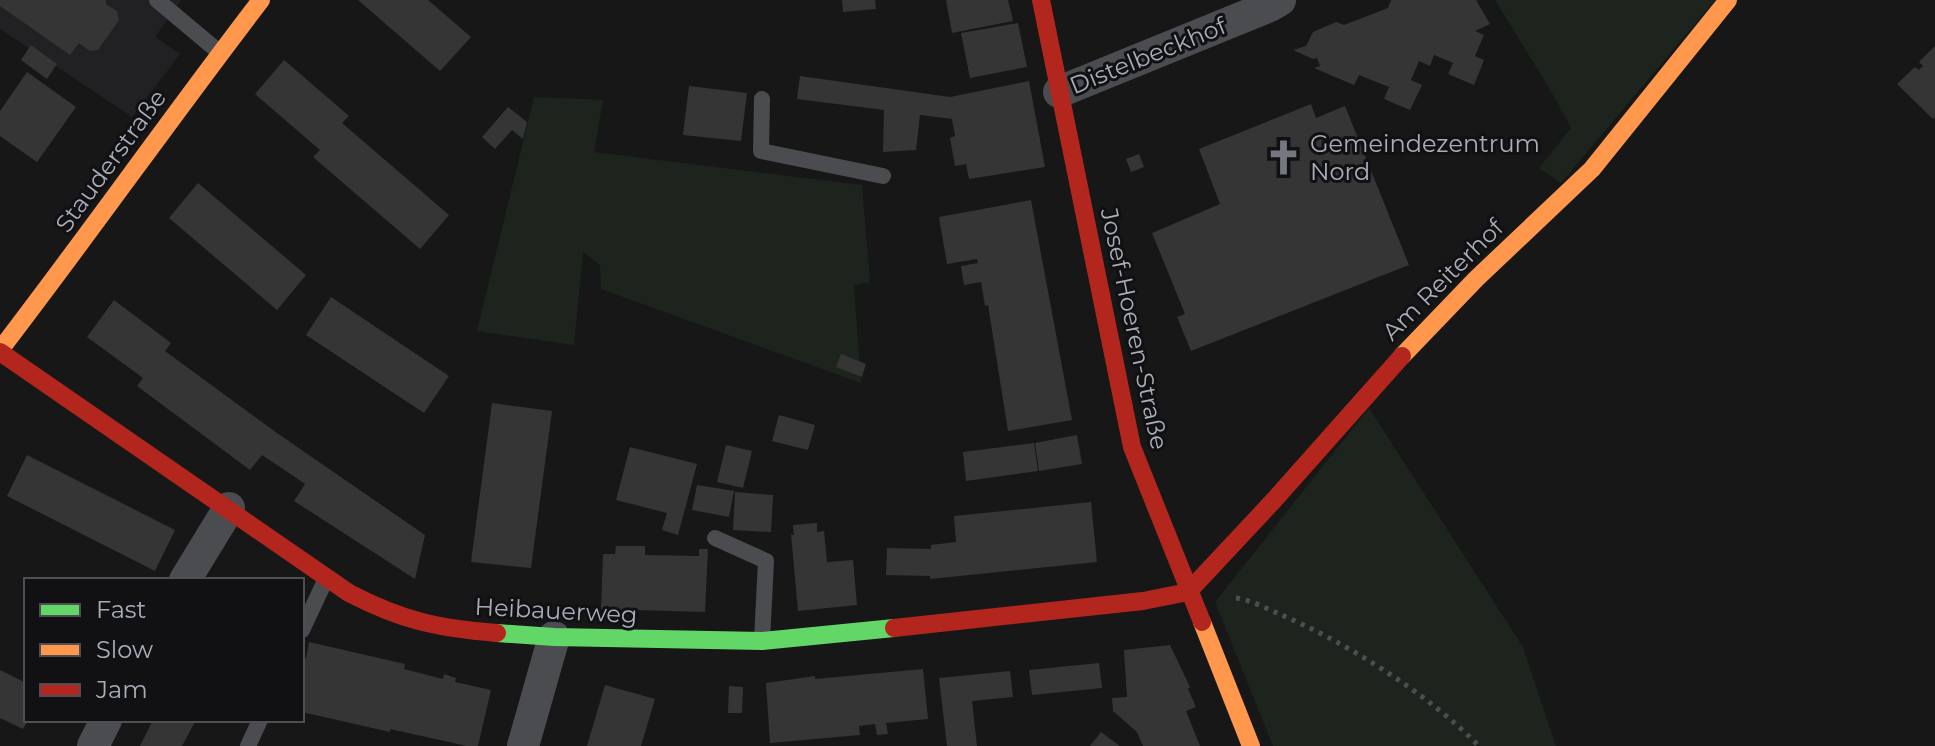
<svg xmlns="http://www.w3.org/2000/svg" width="1935" height="746" viewBox="0 0 1935 746" font-family="Montserrat,sans-serif">
	<style>
		.built { fill: #212123 }
		.green { fill: #1d241e }
		.building { fill: #353536 }
		.lines { fill: none; stroke-linecap: round; stroke-linejoin: round }
		.path { stroke: #4d4e52; stroke-width: 5; stroke-dasharray: 4 6; stroke-linecap: butt }
		.lane { stroke: #4b4c50; stroke-width: 16 }
		.street { stroke: #4b4c50; stroke-width: 32 }
		.fast { stroke: #63d668; stroke-width: 18 }
		.slow { stroke: #ff974d; stroke-width: 18 }
		.jam { stroke: #b3261e; stroke-width: 18 }
		.labels { text-anchor: middle; stroke-width: 6; stroke-linejoin: round; paint-order: stroke }
		.street-label { font-size: 24px; fill: #a8adb8; stroke: #111113 }
		.poi-label { font-size: 24px; fill: #a8adb8; stroke: #111113; text-anchor: start }
	</style>
	<rect width="100%" height="100%" fill="#171717"/>
	<!-- built -->
	<polygon class="built" points="0,0 181,0 155,37 180,54 132,117 0,29"/>
	<!-- green -->
	<g class="green">
		<polygon points="1495,0 1715,0 1561,183 1539,168 1571,128 1552,93"/>
		<polygon points="534,97 603,100 594,152 862,185 870,282 854,285 861,383 601,289 600,265 583,252 574,345 477,331"/>
		<polygon points="1369,408 1523,647 1556,746 1273,746 1215,602"/>
	</g>
	<!-- building -->
	<g class="building">
		<polygon points="0,0 106,0 106,4 117,11 119,20 98,50 90,51 79,43 70,55 0,6"/>
		<polygon points="358,0 428,0 471,37 440,71"/>
		<polygon points="842,0 875,0 876,9 843,12"/>
		<polygon points="946,0 1008,0 1013,21 952,33"/>
		<polygon points="1391,0 1476,0 1490,24 1475,31 1484,35 1475,56 1484,60 1474,85 1448,74 1453,63 1434,55 1430,66 1419,61 1411,80 1422,85 1410,110 1384,99 1389,87 1359,75 1354,85 1314,68 1320,66 1317,58 1313,59 1293,50 1306,46 1313,32 1336,22 1344,25 1388,8"/>
		<polygon points="1018,23 1027,67 970,78 961,33"/>
		<polygon points="31,45 57,64 47,79 21,60"/>
		<polygon points="1935,46 1935,117 1933,119 1897,84 1915,67 1919,70 1923,66 1919,62"/>
		<polygon points="284,60 349,116 342,123 449,215 420,249 313,157 320,150 255,94"/>
		<polygon points="27,72 76,107 37,162 0,136 0,111"/>
		<polygon points="800,76 950,97 1029,81 1045,167 969,179 966,164 955,166 950,138 955,136 952,119 920,115 916,150 883,152 884,110 797,99"/>
		<polygon points="689,86 747,93 741,141 683,135"/>
		<polygon points="1311,104 1316,118 1345,106 1409,265 1191,351 1177,317 1185,314 1152,233 1220,204 1199,149"/>
		<polygon points="508,107 527,122 523,139 512,130 495,149 482,137"/>
		<polygon points="1139,154 1144,167 1131,172 1126,159"/>
		<polygon points="198,183 306,275 277,310 169,218"/>
		<polygon points="1031,200 1072,420 1008,431 988,305 985,306 981,282 964,285 961,266 978,263 977,259 947,264 939,217"/>
		<polygon points="331,297 449,376 424,413 306,335"/>
		<polygon points="114,300 171,343 165,351 277,433 425,535 415,579 294,501 305,484 289,473 262,455 250,470 137,386 143,378 87,337"/>
		<polygon points="841,354 866,364 862,377 836,367"/>
		<polygon points="492,403 552,411 531,568 471,562"/>
		<polygon points="779,415 815,425 808,450 772,441"/>
		<polygon points="1077,435 1082,464 1039,471 1035,443"/>
		<polygon points="1034,443 1038,471 966,481 963,452"/>
		<polygon points="726,445 752,451 743,488 717,482"/>
		<polygon points="630,447 697,464 678,535 662,530 667,513 616,500"/>
		<polygon points="27,455 175,530 155,571 7,496"/>
		<polygon points="697,485 734,491 729,517 692,510"/>
		<polygon points="735,492 773,495 771,532 733,530"/>
		<polygon points="1091,502 1097,562 930,579 930,576 886,575 887,548 931,549 931,545 956,542 954,516"/>
		<polygon points="817,523 817,532 824,531 827,562 853,560 857,605 798,611 791,534 794,535 793,525"/>
		<polygon points="616,546 645,546 645,555 699,556 699,549 708,549 705,612 601,609 603,554 615,554"/>
		<polygon points="309,642 405,664 404,669 443,679 444,674 456,678 455,682 491,690 478,746 467,746 390,729 390,732 302,712 302,658 306,658"/>
		<polygon points="1170,645 1190,687 1188,689 1196,707 1186,711 1200,746 1143,746 1137,732 1113,711 1112,698 1127,697 1124,650"/>
		<polygon points="1099,663 1102,688 1032,695 1029,670"/>
		<polygon points="923,669 928,719 886,723 888,734 877,735 875,724 859,726 860,735 770,743 766,683 815,676 815,679"/>
		<polygon points="0,670 26,683 28,720 23,729 0,718"/>
		<polygon points="1010,671 1013,697 972,701 977,746 947,746 939,678"/>
		<polygon points="605,685 655,699 641,746 587,746"/>
		<polygon points="729,686 743,687 742,713 728,713"/>
		<polygon points="153,720 196,720 182,746 140,746"/>
		<polygon points="1101,732 1120,746 1090,746"/>
	</g>
	<g class="lines">
		<!-- path -->
		<path class="path" d="M1236,598C1250,600 1264,607 1277,613C1346,642 1427,693 1479,746"/>
		<!-- lane -->
		<g class="lane">
			<polyline points="157,0 219,52"/>
			<polyline points="762,99 761,151 883,176"/>
			<polyline points="715,538 766,561 762,640"/>
			<polyline points="302,630 325,581"/>
			<polyline points="248,746 260,720"/>
		</g>
		<!-- street -->
		<g class="street">
			<polyline points="1059,92 1270,6 1280,0"/>
			<polyline points="185,580 229,508"/>
			<polyline points="93,746 106,720"/>
			<polyline points="523,746 554,637"/>
		</g>
		<!-- fast -->
		<polyline class="fast" points="497,633 554,637 762,641 894,628"/>
		<!-- slow -->
		<g class="slow">
			<path d="M0,350C89,234 172,116 261,0"/>
			<polyline points="1402,356 1476,279 1592,169 1728,0"/>
			<polyline points="1202,622 1251,746"/>
		</g>
		<!-- jam -->
		<g class="jam">
			<polyline points="1041,0 1132,447 1202,622"/>
			<path d="M0,352L349,593C403,621 437,628 497,633"/>
			<polyline points="894,628 1143,601 1188,592 1275,499 1402,356"/>
		</g>
	</g>
	<!-- icons -->
	<defs>
		<symbol id="church-bare" viewBox="-9 -9 18 18"><path d="M-1.2-6h2.4v3.5h3.3v2.4h-3.3V6h-2.4V-.1h-3.3v-2.4h3.3Z" fill="#757880" stroke="#111113" stroke-width="2.5" paint-order="stroke"/></symbol>
	</defs>
	<g fill-rule="evenodd">
		<use href="#church-bare" x="1258" y="132" width="51" height="51"/>
	</g>
	<g class="labels">
		<!-- street labels -->
		<g class="street-label">
			<text transform="translate(1148 56) rotate(-22)" y="8">Distelbeckhof</text>
			<text transform="translate(111 161) rotate(-54)" y="8">Stauderstraße</text>
			<text transform="translate(1443 280) rotate(-45)" y="8">Am Reiterhof</text>
			<text transform="translate(1134 329) rotate(78)" y="8">Josef-Hoeren-Straße</text>
			<text transform="translate(556 611) rotate(3)" y="8">Heibauerweg</text>
		</g>
		<!-- poi labels -->
		<g class="poi-label">
			<text x="1310" y="152">Gemeindezentrum<tspan x="1310" dy="28">Nord</tspan></text>
		</g>
	</g>
	<!-- legend -->
	<rect x="24" y="578" width="280" height="144" fill="#111113" stroke="#4d4f55" stroke-width="2"/>
	<rect x="40" y="604" width="40" height="12" fill="#63d668" stroke="#4d4f55" stroke-width="2"/>
	<text x="96" y="618" font-size="24" fill="#a8adb8">Fast</text>
	<rect x="40" y="644" width="40" height="12" fill="#ff974d" stroke="#4d4f55" stroke-width="2"/>
	<text x="96" y="658" font-size="24" fill="#a8adb8">Slow</text>
	<rect x="40" y="684" width="40" height="12" fill="#b3261e" stroke="#4d4f55" stroke-width="2"/>
	<text x="96" y="698" font-size="24" fill="#a8adb8">Jam</text>
</svg>
